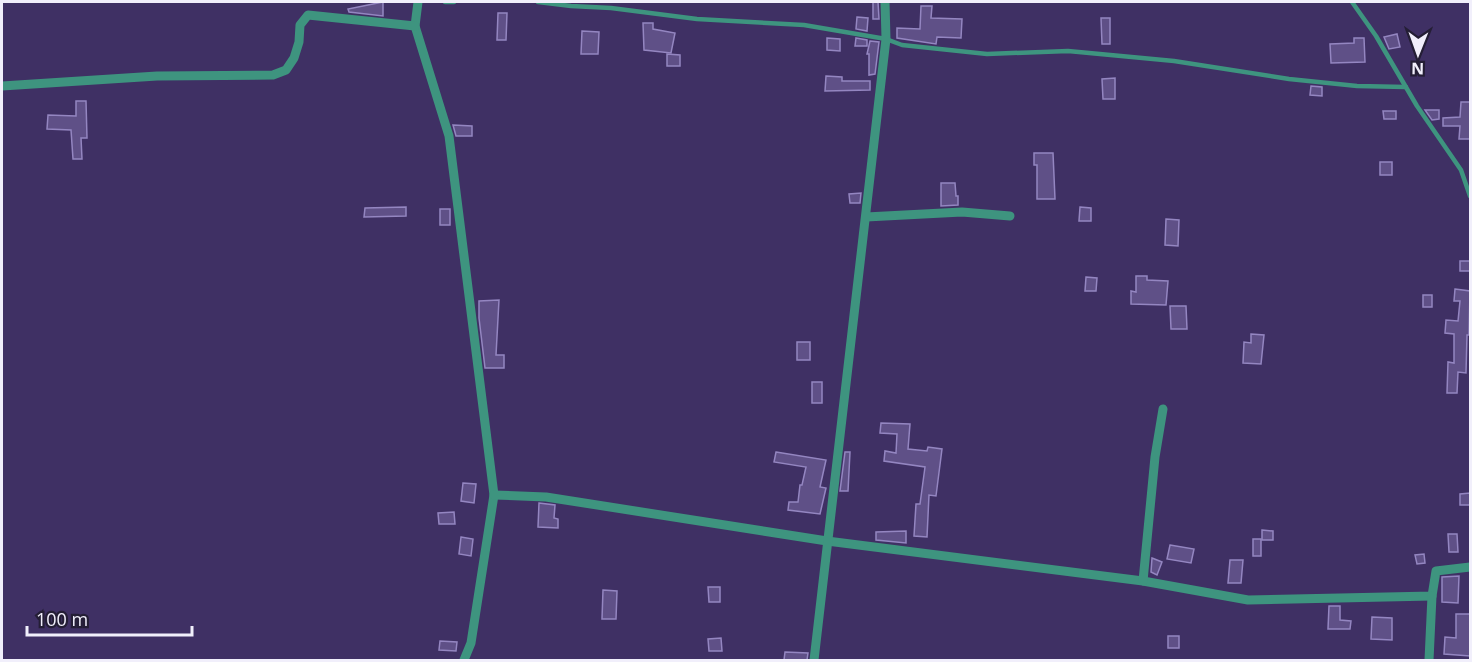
<svg xmlns="http://www.w3.org/2000/svg" width="1472" height="662" viewBox="0 0 1472 662" font-family="'Open Sans',sans-serif">
	<style>
		.building { fill: #5f5087; stroke: #9486c1; stroke-width: 1.5 }
		.lines { fill: none; stroke-linecap: round; stroke-linejoin: round }
		.lane { stroke: #3e947f; stroke-width: 4.5 }
		.street { stroke: #3e947f; stroke-width: 9 }
	</style>
	<rect width="100%" height="100%" fill="#3f3064"/>
	<!-- building -->
	<g class="building">
		<polygon points="383,2 383,16 349,12 348,9"/>
		<polygon points="873,2 878,2 879,19 873,19"/>
		<polygon points="921,6 932,6 931,18 962,19 961,38 937,37 936,44 897,38 897,28 920,29"/>
		<polygon points="498,13 507,13 506,40 497,40"/>
		<polygon points="857,17 868,18 867,31 856,29"/>
		<polygon points="1101,18 1110,18 1110,44 1102,44"/>
		<polygon points="643,23 653,23 653,29 675,33 671,53 644,50"/>
		<polygon points="582,31 599,32 598,54 581,54"/>
		<polygon points="1397,34 1400,47 1389,49 1384,37"/>
		<polygon points="827,38 840,39 840,51 827,50"/>
		<polygon points="856,38 867,40 867,46 855,46"/>
		<polygon points="1354,38 1364,38 1365,62 1331,63 1330,44 1354,43"/>
		<polygon points="870,41 879,42 875,74 869,75 869,54 867,54"/>
		<polygon points="667,54 680,55 680,66 667,66"/>
		<polygon points="826,76 842,77 842,81 870,81 870,90 825,91"/>
		<polygon points="1115,78 1115,99 1103,99 1102,79"/>
		<polygon points="1311,86 1322,87 1322,96 1310,95"/>
		<polygon points="76,101 86,101 87,138 81,138 82,159 73,159 71,130 47,129 48,115 76,116"/>
		<polygon points="1461,102 1470,102 1470,139 1459,139 1460,126 1443,126 1443,118 1460,117"/>
		<polygon points="1425,110 1439,110 1439,119 1432,120"/>
		<polygon points="1383,111 1396,111 1396,119 1384,119"/>
		<polygon points="453,125 472,126 472,136 456,136"/>
		<polygon points="1034,153 1053,153 1055,199 1037,199 1037,165 1034,165"/>
		<rect x="1380" y="162" width="12" height="13"/>
		<polygon points="941,183 955,183 956,196 958,196 958,205 941,206"/>
		<polygon points="861,193 860,203 850,203 849,194"/>
		<polygon points="406,207 406,216 364,217 365,208"/>
		<polygon points="1080,207 1091,208 1091,221 1079,221"/>
		<rect x="440" y="209" width="10" height="16"/>
		<polygon points="1166,219 1179,220 1178,246 1165,245"/>
		<rect x="1460" y="261" width="10" height="10"/>
		<polygon points="1136,276 1147,276 1147,280 1168,281 1166,305 1131,304 1131,291 1136,292"/>
		<polygon points="1086,277 1097,278 1096,291 1085,291"/>
		<polygon points="1455,289 1470,291 1469,335 1467,335 1466,373 1458,372 1457,393 1447,393 1448,362 1454,363 1454,334 1445,333 1446,320 1458,321 1460,301 1454,301"/>
		<rect x="1423" y="295" width="9" height="12"/>
		<polygon points="499,300 496,355 504,355 504,368 485,368 479,318 479,301"/>
		<polygon points="1170,306 1186,306 1187,329 1171,329"/>
		<polygon points="1251,334 1264,335 1261,364 1243,363 1244,342 1251,343"/>
		<rect x="797" y="342" width="13" height="18"/>
		<rect x="812" y="382" width="10" height="21"/>
		<polygon points="881,423 910,424 908,449 927,451 928,447 942,449 936,496 929,495 927,537 914,536 916,504 920,504 925,467 884,461 885,451 896,453 897,434 880,433"/>
		<polygon points="776,452 826,460 820,487 826,488 820,514 788,510 789,502 798,502 800,485 802,485 806,467 774,462"/>
		<polygon points="845,452 850,452 848,491 840,491"/>
		<polygon points="463,483 476,484 474,503 461,501"/>
		<polygon points="1470,493 1470,505 1460,505 1460,494"/>
		<polygon points="539,503 555,505 554,518 558,519 558,528 538,527"/>
		<polygon points="454,512 455,524 439,524 438,513"/>
		<polygon points="1262,530 1273,531 1273,540 1262,540"/>
		<polygon points="906,531 906,543 876,540 876,532"/>
		<polygon points="1448,534 1457,534 1458,552 1449,552"/>
		<polygon points="461,537 473,539 471,556 459,554"/>
		<rect x="1253" y="539" width="8" height="17"/>
		<polygon points="1170,545 1194,549 1191,563 1167,559"/>
		<polygon points="1424,554 1425,563 1417,564 1415,555"/>
		<polygon points="1152,558 1162,562 1157,575 1151,572"/>
		<polygon points="1230,560 1243,560 1241,583 1228,583"/>
		<polygon points="1459,576 1458,603 1442,602 1442,577"/>
		<polygon points="708,587 720,587 720,602 709,602"/>
		<polygon points="603,590 617,591 616,619 602,619"/>
		<polygon points="1329,606 1340,606 1340,620 1351,621 1350,629 1328,629"/>
		<polygon points="1456,614 1470,614 1470,656 1444,654 1445,637 1456,638"/>
		<polygon points="1372,617 1392,618 1392,640 1371,639"/>
		<rect x="1168" y="636" width="11" height="12"/>
		<polygon points="721,638 722,651 709,651 708,639"/>
		<polygon points="440,641 457,642 456,651 439,650"/>
		<polygon points="785,652 808,653 807,660 784,660"/>
	</g>
	<g class="lines">
		<!-- lane -->
		<g class="lane">
			<polyline points="445,2 454,2"/>
			<polyline points="538,2 571,6 611,8 697,19 804,25 886,39 902,45 987,54 1068,51 1174,61 1289,79 1357,86 1406,87"/>
			<polyline points="1352,2 1376,36 1417,106 1461,170 1470,196"/>
		</g>
		<!-- street -->
		<g class="street">
			<polyline points="418,2 415,26 449,136 494,495 471,643 464,660"/>
			<polyline points="2,86 157,76 273,75 286,70 294,58 299,42 300,25 308,15 415,26"/>
			<polyline points="866,217 962,212 1010,216"/>
			<polyline points="494,495 546,497 827,541 1143,581 1248,600 1432,596 1436,571 1470,567"/>
			<polyline points="1143,581 1155,457 1163,409"/>
			<polyline points="814,660 886,39 885,2"/>
			<polyline points="1429,660 1432,596"/>
		</g>
	</g>
	<!-- border -->
	<rect width="1472" height="662" fill="none" stroke="#f1effb" stroke-width="6"/>
	<!-- north arrow -->
	<g transform="translate(1418 54) rotate(181)" stroke="#241e35" stroke-width="4.5" paint-order="stroke">
	<path d="M0-4.5L10 22L0 15L-10 22Z" fill="#f1effb"/>
	<text y="-9" font-size="16" font-weight="bold" text-anchor="middle" fill="#f1effb">N</text>
	</g>
	<!-- scale -->
	<path d="M27 626v9h165v-9" fill="none" stroke="#f1effb" stroke-width="3"/>
	<text x="36" y="626" font-size="18" fill="#f1effb" stroke="#241e35" stroke-width="4.5" paint-order="stroke">100 m</text>
</svg>
